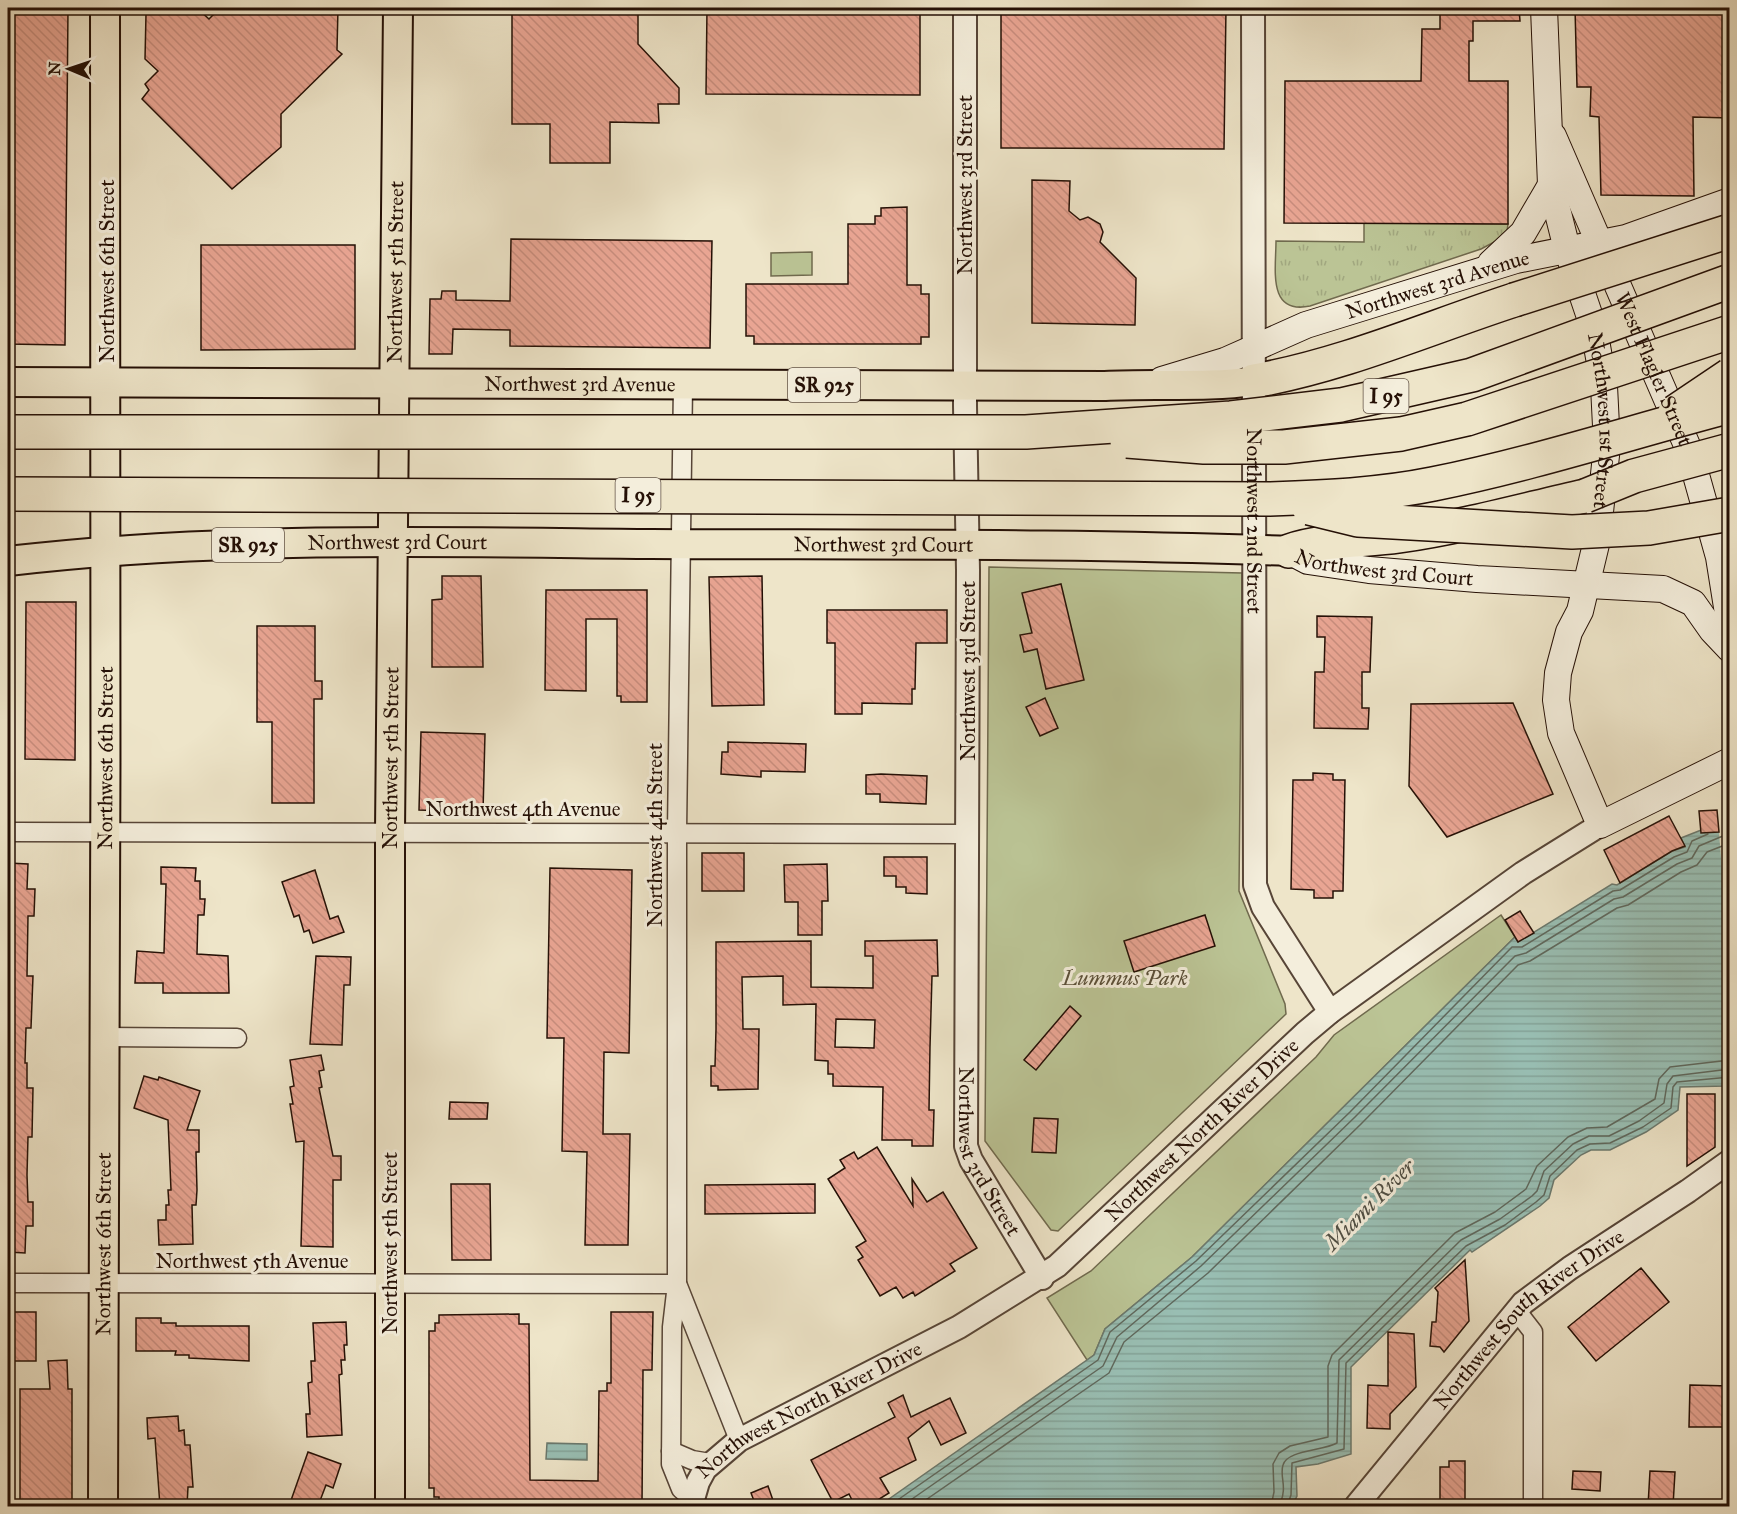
<svg xmlns="http://www.w3.org/2000/svg" width="1737" height="1514" viewBox="0 0 1737 1514" font-family="'IM FELL Great Primer',serif">
	<style>
		.grass { fill: url(#grass-tufts); stroke: #706a4e; stroke-width: 1.5 }
		.park { fill: #bbc495; stroke: #706a4e; stroke-width: 1.5 }
		.water { fill: url(#water-rules); stroke: #6b796e; stroke-width: 1.5 }
		.pier { fill: #eee5c9 }
		.lines { fill: none; stroke-linecap: round; stroke-linejoin: round }
		.shore { stroke: #5f685d; stroke-width: 1.5 }
		.building { fill: url(#building-back-hatch); stroke: #251006; stroke-width: 1.5; fill-rule: evenodd }
		.minor-casing { stroke: #574537; stroke-width: 21 }
		.tertiary-casing { stroke: #574537; stroke-width: 26 }
		.secondary-casing { stroke: #251006; stroke-width: 28 }
		.primary-casing { stroke: #251006; stroke-width: 32 }
		.motorway-casing { stroke: #251006; stroke-width: 36 }
		.minor { stroke: #f4eedc; stroke-width: 18 }
		.tertiary { stroke: #f4eedc; stroke-width: 22 }
		.secondary { stroke: #f4eedc; stroke-width: 26 }
		.primary { stroke: #eee5c9; stroke-width: 28 }
		.motorway { stroke: #eee5c9; stroke-width: 33 }
		.motorway-bridge-casing { stroke: #251006; stroke-width: 36; stroke-linecap: butt }
		.motorway-bridge { stroke: #eee5c9; stroke-width: 33 }
		.labels { text-anchor: middle; stroke-width: 6; stroke-linejoin: round; paint-order: stroke }
		.shield { fill: #f4eedc; stroke: #635346; stroke-width: 1.5 }
		.shield-label { font-size: 20px; font-weight: bold; fill: #251006 }
		.street-label { font-size: 21px; fill: #251006; stroke: #f4eedc }
		.park-label { font-size: 21px; font-style: italic; fill: #5a4f38; stroke: #f4eedc }
		.water-label { font-size: 22px; font-style: italic; fill: #4e4d43; stroke: #f4eedc }
	</style>
	<defs>
		<pattern id="grass-tufts" width="24" height="20" patternUnits="userSpaceOnUse" patternTransform="scale(1.5)"><rect width="24" height="20" fill="#bbc495"/><path d="M3 7l-1-3M5 7V3M7 7l1-3M15 17l-1-3M17 17v-4M19 17l1-3" fill="none" stroke="#a1a77f"/></pattern>
		<pattern id="water-rules" width="6" height="5" patternUnits="userSpaceOnUse" patternTransform="scale(1.5)"><rect width="6" height="5" fill="#99bfb4"/><path d="M0 2.5h6" fill="none" stroke="#84a399"/></pattern>
		<pattern id="building-back-hatch" width="6" height="6" patternUnits="userSpaceOnUse" patternTransform="scale(1.5)"><rect width="6" height="6" fill="#e9a593"/><path d="M-1 5l2 2M0 0l6 6M5-1l2 2" fill="none" stroke="#c88d7d"/></pattern>
	</defs>
	<rect width="100%" height="100%" fill="#eee5c9"/>
	<filter id="stains"><feTurbulence type="fractalNoise" baseFrequency=".00333" numOctaves="4"/><feColorMatrix values="0 0 0 0 .2 0 0 0 0 .09 0 0 0 0 .02 0 0 0 .5 -.17"/></filter>
	<radialGradient id="worn" r=".72"><stop offset=".6" stop-color="#630" stop-opacity="0"/><stop offset="1" stop-color="#630" stop-opacity=".3"/></radialGradient>
	<!-- grass -->
	<path class="grass" d="M1364,223L1508,224L1507,231L1500,239L1481,249L1310,306C1267,315 1276,269 1276,241L1364,242Z"/>
	<!-- park -->
	<g class="park">
		<polygon points="812,252 812,275 771,276 771,253"/>
		<polygon points="989,567 1242,573 1239,891 1285,1004 1286,1014 1058,1231 1051,1230 985,1141"/>
		<polygon points="1501,915 1515,937 1192,1257 1105,1329 1094,1355 1087,1360 1047,1298 1091,1271 1316,1057 1334,1035"/>
	</g>
	<!-- water -->
	<g class="water">
		<polygon points="1729,819 1730,1077 1726,1086 1680,1087 1678,1110 1646,1132 1610,1150 1591,1150 1581,1155 1554,1180 1549,1198 1540,1206 1472,1252 1470,1250 1351,1367 1351,1454 1318,1464 1296,1467 1297,1496 1292,1506 879,1506 1094,1355 1105,1329 1192,1257 1515,937 1518,942 1612,884 1617,885 1672,851 1685,847 1681,838"/>
		<polygon points="547,1443 587,1444 587,1460 546,1459"/>
	</g>
	<!-- pier -->
	<polygon class="pier" points="1730,816 1730,957 1729,957 1718,820"/>
	<g class="lines">
		<!-- shore -->
		<g class="shore">
			<polyline points="889,1506 1098,1360 1110,1332 1196,1261 1350,1112 1512,947 1522,947 1613,891 1620,890 1674,857 1687,852 1692,841 1708,834"/>
			<polyline points="902,1506 1103,1366 1117,1337 1201,1266 1355,1117 1515,956 1526,953 1614,899 1623,897 1677,864 1692,858 1699,846 1730,833"/>
			<polyline points="917,1506 1109,1373 1124,1342 1208,1273 1361,1124 1518,965 1530,961 1617,908 1628,905 1681,872 1697,865 1707,852 1730,843"/>
			<polyline points="1271,1506 1274,1492 1273,1464 1279,1453 1290,1446 1328,1437 1328,1366 1332,1355 1455,1233 1495,1212 1526,1189 1537,1166 1568,1137 1587,1128 1607,1127 1655,1099 1659,1079 1670,1067 1730,1060"/>
			<path d="M1280,1506C1280,1501 1283,1498 1283,1493C1285,1484 1280,1474 1283,1465C1287,1450 1323,1451 1337,1443L1339,1360L1461,1240L1500,1219L1532,1196L1537,1191L1544,1171L1573,1144L1589,1136H1609L1639,1121L1664,1103L1667,1084L1673,1076L1730,1069"/>
			<polyline points="1287,1506 1291,1495 1292,1463 1344,1449 1346,1363 1466,1246 1505,1225 1536,1202 1544,1195 1550,1176 1577,1150 1590,1144 1610,1143 1643,1127 1671,1108 1673,1087 1677,1082 1730,1077"/>
		</g>
	</g>
	<!-- building -->
	<g class="building">
		<polygon points="8,8 68,8 65,345 8,344"/>
		<polygon points="152,8 197,8 209,19 220,8 338,8 337,50 342,54 281,114 281,147 232,189 142,99 149,90 145,84 158,71 145,59 146,14"/>
		<polygon points="512,8 638,8 638,44 679,88 679,104 658,104 659,123 610,122 610,163 550,163 550,124 512,124"/>
		<polygon points="707,8 920,8 920,95 706,94"/>
		<polygon points="1001,8 1226,8 1224,149 1001,148"/>
		<polygon points="1440,8 1519,8 1520,21 1473,21 1473,41 1469,41 1469,81 1508,81 1508,224 1284,223 1285,81 1421,81 1422,29 1440,29"/>
		<polygon points="1575,8 1730,8 1730,118 1693,117 1694,196 1601,195 1599,117 1590,116 1591,87 1577,87"/>
		<polygon points="1032,180 1070,181 1069,211 1080,220 1088,217 1100,224 1103,232 1100,242 1136,278 1135,325 1032,323"/>
		<polygon points="907,207 907,285 921,285 921,294 929,294 929,337 921,337 921,344 754,344 754,336 746,336 746,284 848,284 848,224 875,224 875,216 881,216 881,208"/>
		<polygon points="511,239 712,241 710,348 510,346 510,330 453,329 452,354 429,354 430,299 441,299 442,291 456,291 456,300 510,301"/>
		<polygon points="201,245 355,245 355,349 201,350"/>
		<polygon points="442,576 481,576 483,667 432,667 432,600 442,599"/>
		<polygon points="762,576 764,705 712,706 709,577"/>
		<polygon points="1061,584 1084,680 1046,689 1037,649 1024,652 1020,635 1032,633 1022,593"/>
		<polygon points="546,590 647,590 647,702 621,702 621,696 617,696 617,619 586,619 586,691 545,690"/>
		<polygon points="26,602 76,602 75,760 25,759"/>
		<polygon points="827,610 947,610 947,643 916,643 915,689 912,689 912,704 862,703 862,714 835,714 835,643 827,643"/>
		<polygon points="1317,616 1372,617 1370,672 1362,672 1362,708 1369,708 1368,729 1314,728 1315,672 1324,672 1325,637 1317,637"/>
		<polygon points="257,626 315,626 315,681 322,681 322,699 314,699 314,803 272,803 272,722 257,722"/>
		<polygon points="1045,698 1058,728 1040,736 1026,707"/>
		<polygon points="1513,703 1553,794 1447,837 1409,786 1411,704"/>
		<polygon points="421,732 485,734 483,812 419,810"/>
		<polygon points="728,742 806,744 805,772 761,771 761,777 721,774 722,752 728,752"/>
		<polygon points="1313,773 1333,774 1333,780 1345,780 1343,891 1333,891 1333,898 1314,898 1314,890 1291,889 1293,780 1313,780"/>
		<polygon points="881,774 927,776 926,804 880,802 880,794 866,794 866,775"/>
		<polygon points="1717,810 1719,832 1701,833 1699,811"/>
		<polygon points="1669,816 1685,846 1672,851 1620,883 1604,850"/>
		<rect x="702" y="853" width="42" height="38"/>
		<polygon points="884,857 927,857 927,894 906,893 906,887 896,887 896,876 884,876"/>
		<polygon points="8,863 28,864 27,889 35,889 34,916 28,916 27,976 33,976 31,1028 26,1028 25,1063 27,1063 27,1088 33,1088 32,1137 28,1137 27,1175 28,1202 33,1202 33,1226 26,1226 25,1253 8,1252"/>
		<polygon points="827,864 828,901 822,901 822,935 798,935 798,902 785,902 784,865"/>
		<polygon points="161,867 196,868 195,881 200,881 200,899 205,899 204,915 198,915 197,954 228,956 229,993 163,993 163,983 135,983 137,951 164,953 166,884 161,884"/>
		<polygon points="550,868 632,870 629,1053 604,1052 603,1134 630,1134 628,1245 585,1245 587,1152 562,1151 564,1038 547,1038"/>
		<polygon points="315,870 330,919 338,916 344,932 313,943 309,930 304,932 299,915 294,917 282,882"/>
		<polygon points="1520,911 1534,933 1518,942 1505,920"/>
		<polygon points="1205,915 1215,946 1134,972 1124,941"/>
		<path d="M937,940L938,976H932L930,1047L929,1110H934L933,1146H912V1140H882L883,1087L833,1086V1074H828V1061L815,1060L816,1004L783,1005V976L742,977L743,1029H759L758,1089L718,1090V1086H711V1066H715L716,1029V942L811,941V987L873,988V956H865V941ZM836,1019L875,1020L874,1048L835,1047Z"/>
		<polygon points="316,956 351,957 350,985 344,985 342,1045 310,1044"/>
		<polygon points="1070,1006 1081,1016 1036,1070 1024,1060"/>
		<polygon points="321,1055 324,1070 319,1071 322,1087 319,1088 333,1156 341,1156 341,1180 333,1180 333,1247 301,1246 304,1141 296,1142 290,1104 293,1104 290,1087 294,1086 290,1060"/>
		<polygon points="144,1076 158,1080 159,1077 200,1091 187,1130 199,1130 199,1152 196,1152 197,1190 196,1205 192,1205 193,1244 159,1245 158,1220 166,1220 166,1205 169,1205 168,1190 171,1190 168,1120 134,1108"/>
		<polygon points="1687,1094 1715,1094 1715,1147 1687,1166"/>
		<polygon points="450,1102 488,1103 487,1119 449,1119"/>
		<polygon points="1034,1118 1058,1119 1056,1153 1032,1152"/>
		<polygon points="877,1147 913,1206 912,1179 927,1202 943,1192 977,1248 950,1264 955,1271 915,1296 913,1292 903,1298 896,1287 880,1296 858,1260 863,1257 856,1247 866,1241 828,1179 845,1168 840,1160 854,1152 858,1159"/>
		<polygon points="451,1184 490,1184 491,1260 452,1260"/>
		<polygon points="815,1184 815,1213 705,1214 705,1185"/>
		<polygon points="1465,1260 1469,1321 1444,1352 1440,1347 1430,1346 1432,1322 1436,1322 1438,1292 1435,1288"/>
		<polygon points="1641,1268 1669,1302 1596,1361 1568,1327"/>
		<rect x="8" y="1312" width="28" height="49"/>
		<polygon points="611,1312 653,1312 652,1370 643,1370 642,1506 439,1506 439,1497 434,1497 434,1488 429,1488 429,1331 435,1331 435,1323 439,1323 439,1315 519,1314 519,1324 529,1324 530,1480 598,1481 599,1391 607,1391 607,1383 611,1383"/>
		<polygon points="136,1318 161,1318 161,1323 176,1323 176,1326 249,1326 249,1361 189,1358 189,1355 175,1355 176,1351 136,1351"/>
		<polygon points="346,1322 347,1345 344,1345 345,1360 341,1360 342,1374 339,1375 342,1435 307,1437 306,1414 310,1414 308,1383 312,1382 311,1361 315,1361 313,1323"/>
		<polygon points="1388,1332 1414,1334 1416,1387 1390,1414 1390,1429 1367,1428 1368,1385 1388,1386"/>
		<polygon points="67,1360 68,1389 72,1389 72,1506 20,1506 20,1389 50,1389 48,1361"/>
		<polygon points="1690,1385 1730,1386 1730,1427 1689,1427"/>
		<polygon points="903,1395 911,1417 950,1398 966,1433 941,1445 929,1421 908,1438 916,1460 880,1478 889,1493 876,1501 879,1506 855,1506 849,1494 833,1502 811,1460 895,1417 888,1403"/>
		<polygon points="178,1416 179,1431 184,1430 185,1445 190,1445 193,1487 188,1487 187,1506 160,1506 155,1438 148,1439 147,1418"/>
		<polygon points="308,1452 341,1464 333,1488 326,1485 318,1506 289,1506"/>
		<polygon points="1449,1461 1465,1461 1465,1506 1440,1506 1440,1467 1449,1467"/>
		<polygon points="1573,1471 1601,1472 1600,1491 1572,1489"/>
		<polygon points="1650,1471 1675,1472 1673,1506 1648,1506"/>
		<polygon points="768,1486 775,1506 756,1506 751,1493"/>
	</g>
	<g class="lines">
		<defs>
			<g id="minor">
				<polyline points="683,385 677,832 677,1284 672,1327 671,1464 681,1489 693,1499"/>
				<polyline points="8,832 967,834"/>
				<polyline points="103,1037 237,1038"/>
				<polyline points="8,1283 677,1284"/>
				<polyline points="678,1286 739,1440"/>
				<polyline points="1516,1310 1533,1332 1533,1506"/>
				<polyline points="671,1451 692,1460 710,1463"/>
			</g>
			<g id="tertiary">
				<path id="s1" d="M965,8V406L968,570L966,1146L971,1160L1042,1278"/>
				<path id="s2" d="M1253,8L1255,885L1263,907L1330,1012"/>
				<path id="s3" d="M691,1506L698,1482L705,1469L739,1440L959,1327L1057,1266L1305,1033L1330,1012L1523,873L1600,825"/>
				<path id="s4" d="M1356,1506L1523,1303L1570,1268L1688,1191L1730,1161"/>
			</g>
			<g id="secondary">
				<path id="s5" d="M1544,8L1551,185L1567,249L1594,329L1604,386L1607,446L1597,540L1580,611L1569,632L1558,673L1556,700L1561,733L1600,825L1730,761"/>
				<path id="s6" d="M1553,136L1689,450L1719,557L1730,626"/>
				<polyline points="1491,263 1523,233 1551,185"/>
				<path id="s7" d="M1162,380L1225,361L1306,325L1516,260L1626,238L1730,201"/>
				<path id="s8" d="M1289,551L1308,561L1369,570L1477,579L1663,589L1693,603L1712,630L1730,649"/>
			</g>
			<g id="primary">
				<path id="s9" d="M8,382L1105,386C1155,383 1205,388 1254,381"/>
				<path id="s10" d="M8,561C221,536 437,542 651,544C864,545 1077,543 1289,551"/>
				<path id="s11" d="M103,1506C103,1007 109,507 105,8"/>
				<path id="s12" d="M390,1506V831L398,8"/>
			</g>
			<g id="motorway">
				<path d="M1254,381C1344,365 1428,328 1514,300"/>
				<path d="M1289,551C1324,539 1363,541 1399,536C1462,527 1523,510 1585,496"/>
			</g>
		</defs>
		<!-- minor casing -->
		<use href="#minor" class="minor-casing"/>
		<!-- tertiary casing -->
		<use href="#tertiary" class="tertiary-casing"/>
		<!-- secondary casing -->
		<use href="#secondary" class="secondary-casing"/>
		<!-- primary casing -->
		<use href="#primary" class="primary-casing"/>
		<!-- motorway casing -->
		<use href="#motorway" class="motorway-casing"/>
		<!-- minor -->
		<use href="#minor" class="minor"/>
		<!-- tertiary -->
		<use href="#tertiary" class="tertiary"/>
		<!-- secondary -->
		<use href="#secondary" class="secondary"/>
		<!-- primary -->
		<use href="#primary" class="primary"/>
		<!-- motorway -->
		<use href="#motorway" class="motorway"/>
		<defs>
			<g id="motorway-bridge">
				<polyline points="1514,300 1730,231"/>
				<polyline points="1675,412 1730,375"/>
				<polyline points="8,432 1026,432 1231,418 1341,405 1472,375 1730,281"/>
				<polyline points="1127,441 1204,447 1284,447 1401,434 1467,419 1730,332"/>
				<path d="M8,494L1269,499C1324,497 1379,495 1433,484C1533,464 1631,432 1730,406"/>
				<polyline points="1585,496 1634,476 1730,450"/>
				<polyline points="1309,508 1358,520 1572,532 1649,528 1730,514"/>
			</g>
		</defs>
		<!-- motorway-bridge casing -->
		<use href="#motorway-bridge" class="motorway-bridge-casing"/>
		<!-- motorway-bridge -->
		<use href="#motorway-bridge" class="motorway-bridge"/>
	</g>
	<g class="labels">
		<!-- shield labels -->
		<g class="shield">
			<rect x="788" y="368" width="72" height="34" rx="4.5"/>
			<rect x="1363.5" y="379" width="45" height="34" rx="4.5"/>
			<rect x="615.5" y="478" width="45" height="34" rx="4.5"/>
			<rect x="212" y="528" width="72" height="34" rx="4.5"/>
		</g>
		<g class="shield-label">
			<text x="824" y="392">SR 925</text>
			<text x="1386" y="403">I 95</text>
			<text x="638" y="502">I 95</text>
			<text x="248" y="552">SR 925</text>
		</g>
		<!-- street labels -->
		<g class="street-label">
			<text transform="translate(965 185) rotate(-90)" y="7">Northwest 3rd Street</text>
			<text transform="translate(107 271) rotate(-90)" y="7">Northwest 6th Street</text>
			<text dy="7" stroke="none"><textPath href="#s12" startOffset="1234">Northwest 5th Street</textPath></text>
			<text dy="7" stroke="none"><textPath href="#s7" startOffset="292">Northwest 3rd Avenue</textPath></text>
			<text dy="7" stroke="none"><textPath href="#s6" startOffset="254">West Flagler Street</textPath></text>
			<text dy="7" stroke="none"><textPath href="#s9" startOffset="572">Northwest 3rd Avenue</textPath></text>
			<text dy="7" stroke="none"><textPath href="#s5" startOffset="420">Northwest 1st Street</textPath></text>
			<text dy="7" stroke="none"><textPath href="#s2" startOffset="513">Northwest 2nd Street</textPath></text>
			<text dy="7" stroke="none"><textPath href="#s10" startOffset="390">Northwest 3rd Court</textPath></text>
			<text dy="7" stroke="none"><textPath href="#s10" startOffset="876">Northwest 3rd Court</textPath></text>
			<text dy="7" stroke="none"><textPath href="#s8" startOffset="98">Northwest 3rd Court</textPath></text>
			<text transform="translate(968 671) rotate(-90)" y="7">Northwest 3rd Street</text>
			<text dy="7" stroke="none"><textPath href="#s11" startOffset="748">Northwest 6th Street</textPath></text>
			<text dy="7" stroke="none"><textPath href="#s12" startOffset="748">Northwest 5th Street</textPath></text>
			<text x="523" y="816">Northwest 4th Avenue</text>
			<text transform="translate(655 835) rotate(-90)" y="7">Northwest 4th Street</text>
			<text dy="7" stroke="none"><textPath href="#s3" startOffset="646">Northwest North River Drive</textPath></text>
			<text dy="7" stroke="none"><textPath href="#s1" startOffset="1149">Northwest 3rd Street</textPath></text>
			<text dy="7" stroke="none"><textPath href="#s11" startOffset="262">Northwest 6th Street</textPath></text>
			<text transform="translate(390 1243) rotate(-90)" y="7">Northwest 5th Street</text>
			<text x="252" y="1268">Northwest 5th Avenue</text>
			<text dy="7" stroke="none"><textPath href="#s4" startOffset="256">Northwest South River Drive</textPath></text>
			<text dy="7" stroke="none"><textPath href="#s3" startOffset="160">Northwest North River Drive</textPath></text>
		</g>
		<!-- park labels -->
		<g class="park-label">
			<text x="1125" y="985">Lummus Park</text>
		</g>
		<!-- water labels -->
		<g class="water-label">
			<text transform="translate(1369 1204) rotate(-45)" y="8">Miami River</text>
		</g>
	</g>
	<!-- margin -->
	<rect width="1737" height="1514" fill="none" stroke="#eee5c9" stroke-width="30"/>
	<rect x="9" y="9" width="1719" height="1496" fill="none" stroke="#251006" stroke-width="3"/>
	<rect x="15" y="15" width="1707" height="1484" fill="none" stroke="#251006" stroke-width="1.5"/>
	<!-- north arrow -->
	<g transform="translate(69 69) rotate(272)" stroke="#f4eedc" stroke-width="4.5" paint-order="stroke">
	<path d="M0-4.5L10 22L0 15L-10 22Z" fill="#251006"/>
	<text y="-9" font-size="16" font-weight="bold" text-anchor="middle" fill="#251006">N</text>
	</g>
	<rect width="100%" height="100%" filter="url(#stains)"/>
	<rect width="100%" height="100%" fill="url(#worn)"/>
</svg>
